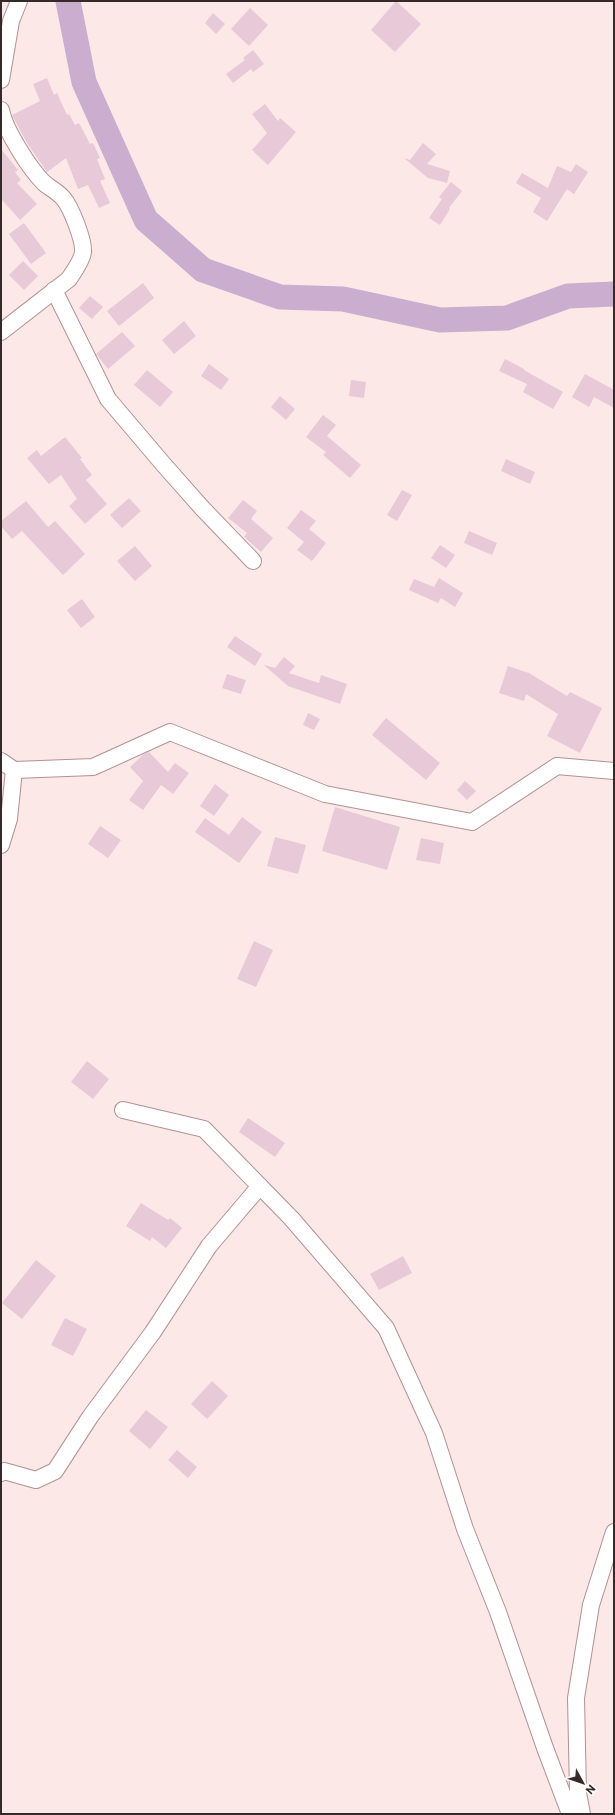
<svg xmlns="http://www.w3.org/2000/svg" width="615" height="1815" viewBox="0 0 615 1815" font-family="Commissioner,sans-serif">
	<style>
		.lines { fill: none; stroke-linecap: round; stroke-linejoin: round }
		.river { stroke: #caadcf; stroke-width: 25 }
		.building { fill: #e8c9d7 }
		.minor-casing { stroke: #b29293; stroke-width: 18 }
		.minor { stroke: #fff; stroke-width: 16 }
	</style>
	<rect width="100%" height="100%" fill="#fde8e8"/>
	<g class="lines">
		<!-- river -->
		<polyline class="river" points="68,1 84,82 146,220 203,270 280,297 343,299 440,320 507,318 568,296 614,294"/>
	</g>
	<!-- building -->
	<g class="building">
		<polygon points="396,1 421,24 395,52 371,30"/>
		<polygon points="250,8 268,25 249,46 231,29"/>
		<polygon points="213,13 225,24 216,34 205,23"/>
		<polygon points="253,50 264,64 253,72 251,69 233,83 226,74 245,60 243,58"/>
		<polygon points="47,78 54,95 57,93 67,115 69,114 75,125 79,123 90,144 93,143 100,158 97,159 105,179 100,181 110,203 99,208 88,185 78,189 66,158 47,172 27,143 12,115 40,101 33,84"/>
		<polygon points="265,104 278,121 280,118 296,132 268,165 252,150 267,133 252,114"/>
		<polygon points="423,143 436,154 427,164 450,171 447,183 428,178 404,158 410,160"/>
		<polygon points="1,149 18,170 15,172 21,180 17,183 37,204 20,220 1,199"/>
		<polygon points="576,164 588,172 574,194 567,189 547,221 533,212 541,198 516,183 522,173 548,188 557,166 571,172"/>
		<polygon points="451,182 462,191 449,208 450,209 440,225 429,218 442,199 439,197"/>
		<polygon points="24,223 46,253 31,264 9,234"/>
		<polygon points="23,261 38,276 24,290 9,275"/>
		<polygon points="143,283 154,298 119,326 107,311"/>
		<polygon points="90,296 103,307 92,319 79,308"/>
		<polygon points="184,321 196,336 174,354 162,340"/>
		<polygon points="122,332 135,346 108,369 96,354"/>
		<polygon points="505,359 524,369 524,370 563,392 553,409 523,392 527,384 499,371"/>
		<polygon points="209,364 229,379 221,390 201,376"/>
		<polygon points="147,370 173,392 160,407 134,385"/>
		<polygon points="585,374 614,390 614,408 594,397 589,407 572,397"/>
		<polygon points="351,380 366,382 364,398 349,396"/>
		<polygon points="280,396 295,409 286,420 271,407"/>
		<polygon points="323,415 336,425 327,436 361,465 350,478 323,455 326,452 306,437"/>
		<polygon points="65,437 82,458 80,459 92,475 86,480 107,504 85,524 69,506 77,499 61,475 49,484 27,458 37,450 41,456"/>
		<polygon points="506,459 535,472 530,484 501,471"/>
		<polygon points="402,490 412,495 397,521 387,515"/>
		<polygon points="129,498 141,511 122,528 110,515"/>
		<polygon points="243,500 257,511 251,519 273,538 261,552 244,537 247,533 228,518"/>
		<polygon points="26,501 48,527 55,521 85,554 63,575 22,531 12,539 1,526 1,521"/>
		<polygon points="301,510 316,521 309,529 326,543 312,561 297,550 304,542 287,528"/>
		<polygon points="469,531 497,543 492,555 464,543"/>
		<polygon points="440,545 455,555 446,568 431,558"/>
		<polygon points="135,546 152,566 135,581 117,561"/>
		<polygon points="439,578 463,593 455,607 441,598 438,603 409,590 414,579 434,587"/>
		<polygon points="82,599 95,617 81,628 67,610"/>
		<polygon points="235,636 262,654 255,666 227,647"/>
		<polygon points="284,657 295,666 289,673 319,683 321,675 347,684 340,704 288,686 264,665 275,668"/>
		<polygon points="508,666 529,673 567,696 570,692 602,708 580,753 547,736 558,714 526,694 524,701 499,693"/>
		<polygon points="227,674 246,680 241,694 222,688"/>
		<polygon points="308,713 320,719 314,730 303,725"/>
		<polygon points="386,718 440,763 426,780 372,735"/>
		<polygon points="149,752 168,772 175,763 189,773 173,794 161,785 143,810 129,800 143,781 130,767 144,754"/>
		<polygon points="465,781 476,791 467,800 457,790"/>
		<polygon points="215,784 229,795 214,816 200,806"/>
		<polygon points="335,807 400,827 387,870 322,851"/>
		<polygon points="242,817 262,832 239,863 195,832 205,818 229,835"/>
		<polygon points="100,826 121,840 108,858 88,844"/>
		<polygon points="275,837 306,845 298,874 267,866"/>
		<polygon points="421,838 444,843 440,864 416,860"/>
		<polygon points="254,941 273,950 256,987 237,979"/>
		<polygon points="87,1061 109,1079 93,1099 71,1082"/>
		<polygon points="248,1118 285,1143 275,1157 239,1132"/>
		<polygon points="141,1203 168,1220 170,1218 182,1228 166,1248 152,1237 150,1241 126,1226"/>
		<polygon points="403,1256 412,1273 379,1290 370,1274"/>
		<polygon points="36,1260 56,1276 22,1319 2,1303"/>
		<polygon points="65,1318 87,1329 73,1356 51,1345"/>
		<polygon points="212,1381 228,1396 207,1419 191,1404"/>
		<polygon points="146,1410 168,1427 150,1449 129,1431"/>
		<polygon points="177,1450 197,1467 188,1478 168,1460"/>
	</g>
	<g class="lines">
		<defs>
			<g id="minor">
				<polyline points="1,80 11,21 19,1"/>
				<path d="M1,110C5,130 29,168 44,183C50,188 58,192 63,198C71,207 84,240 83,252C82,261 74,271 69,279L1,332"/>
				<polyline points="54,290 108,399 164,465 203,509 253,561"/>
				<polyline points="1,761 14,770 9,819 1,845"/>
				<polyline points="14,770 93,767 170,732 325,794 472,822 557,766 614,771"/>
				<polyline points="123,1110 204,1129 291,1218 386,1328 434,1433 465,1529 498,1612 545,1748 570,1814"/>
				<polyline points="1,1473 4,1471 36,1480 55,1471 90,1417 153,1332 209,1246 260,1186"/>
				<polyline points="582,1814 578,1793 576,1698 591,1605 614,1532"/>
			</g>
		</defs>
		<!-- minor casing -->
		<use href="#minor" class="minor-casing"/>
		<!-- minor -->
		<use href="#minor" class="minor"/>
	</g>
	<!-- border -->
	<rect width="615" height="1815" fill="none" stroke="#362929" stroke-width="4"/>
	<!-- north arrow -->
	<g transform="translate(583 1783) rotate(130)" stroke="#ffffff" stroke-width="3" paint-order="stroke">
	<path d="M0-3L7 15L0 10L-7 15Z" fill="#362929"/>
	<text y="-6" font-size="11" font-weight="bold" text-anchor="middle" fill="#362929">N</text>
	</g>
</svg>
